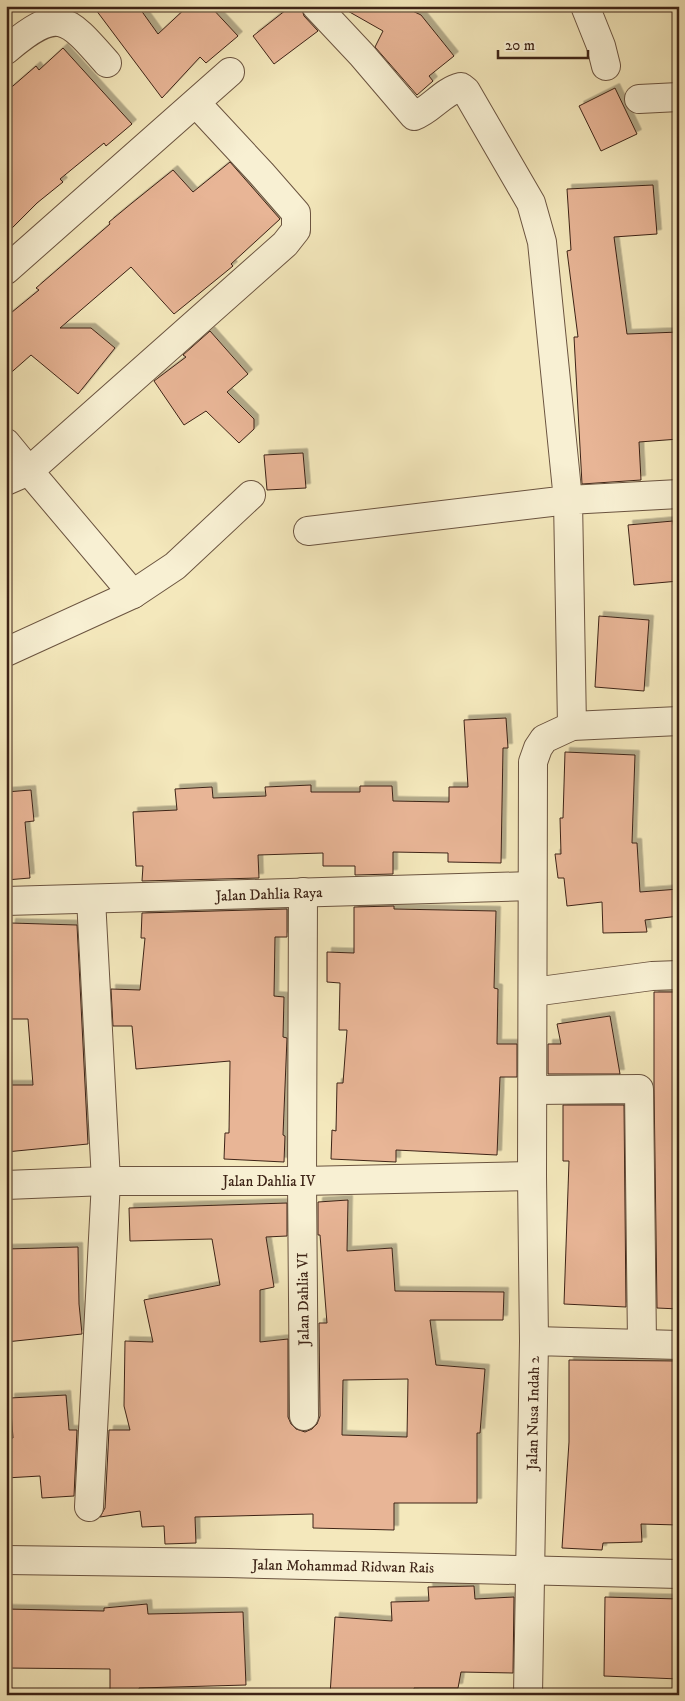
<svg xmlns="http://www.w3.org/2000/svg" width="685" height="1701" viewBox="0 0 685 1701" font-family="'IM FELL DW Pica',serif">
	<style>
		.building { fill: #e8b596; stroke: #3d2316; fill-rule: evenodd; filter: url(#shadow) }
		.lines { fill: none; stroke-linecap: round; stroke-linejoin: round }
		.minor-casing { stroke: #6b5440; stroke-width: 30 }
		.minor { stroke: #f8f0d3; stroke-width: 28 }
		.labels { text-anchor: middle; stroke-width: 4.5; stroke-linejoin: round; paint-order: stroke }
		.street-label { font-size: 15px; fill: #3d2316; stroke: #f8f0d3 }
	</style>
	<defs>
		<filter id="shadow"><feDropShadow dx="4.5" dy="-4.5" stdDeviation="0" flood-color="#0004"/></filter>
	</defs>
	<rect width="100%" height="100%" fill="#f4e8bc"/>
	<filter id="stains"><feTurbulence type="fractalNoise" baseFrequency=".004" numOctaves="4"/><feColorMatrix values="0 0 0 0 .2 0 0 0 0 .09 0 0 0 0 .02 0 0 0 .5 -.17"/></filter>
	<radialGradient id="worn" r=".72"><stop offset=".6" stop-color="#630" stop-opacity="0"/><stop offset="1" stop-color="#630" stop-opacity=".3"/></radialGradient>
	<!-- building -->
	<g class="building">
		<polygon points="93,6 138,6 158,34 188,6 210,6 238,36 206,63 200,57 162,98"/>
		<polygon points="291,6 301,6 304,16 318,31 274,64 253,36"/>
		<polygon points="339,6 402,6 421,15 454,56 429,76 433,81 417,95 375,47 383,31"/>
		<polygon points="63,48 132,124 106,146 104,143 60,179 63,182 37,203 6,234 6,92 36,66 39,70"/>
		<polygon points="615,88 637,134 601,151 579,106"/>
		<polygon points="230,162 280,219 231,264 233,266 174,314 131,267 60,328 91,328 115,348 78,394 31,355 6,377 6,317 39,290 36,288 110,224 109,222 132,203 173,170 193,192"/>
		<polygon points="653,185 657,234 614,237 627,334 679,332 679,439 639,442 641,480 582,484 574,337 578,337 567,251 571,250 567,189"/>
		<polygon points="210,331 248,374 227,392 254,419 254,429 239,443 206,411 184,425 154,381 186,357 183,355"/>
		<polygon points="303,453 306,488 267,490 264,455"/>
		<polygon points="673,521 679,581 634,585 628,525"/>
		<polygon points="599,616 649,620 644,691 595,687"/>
		<polygon points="506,718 508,748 503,748 501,863 448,862 448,853 393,852 393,874 355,875 355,866 323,866 323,853 258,855 259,878 142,881 143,866 136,866 133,812 177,810 175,789 212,787 213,798 266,796 265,787 311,785 311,792 360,792 360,786 392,786 393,801 449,802 449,787 468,787 464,720"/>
		<polygon points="565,752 635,755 632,843 637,843 640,892 679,889 679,916 645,920 647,932 603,933 602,902 567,906 564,878 558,878 555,854 561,854 560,818 563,818"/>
		<polygon points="31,790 34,821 25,822 30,878 6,880 6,792"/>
		<polygon points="394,906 394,909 496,911 494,988 498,989 497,1044 517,1044 517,1077 500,1077 497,1155 396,1150 396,1162 331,1159 332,1130 336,1131 337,1083 343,1083 347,1030 339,1030 340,983 327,982 327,952 354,953 354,907"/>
		<polygon points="287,909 287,937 275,937 274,996 284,997 283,1037 287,1038 283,1135 285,1136 284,1162 224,1159 225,1133 229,1133 230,1061 136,1069 132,1026 113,1026 111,989 140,990 145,938 141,938 142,913"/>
		<polygon points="11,923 77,925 88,1144 6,1152 6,1085 33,1085 28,1019 7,1019"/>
		<polygon points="654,992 679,992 679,1309 657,1308 654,1085"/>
		<polygon points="610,1016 620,1074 548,1074 548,1044 561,1044 557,1024"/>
		<polygon points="563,1105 624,1105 626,1307 564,1304 569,1161 563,1161"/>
		<path d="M348,1200L347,1251L392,1248L395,1291L504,1292L503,1320H430L436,1365L485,1369L480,1433H477V1503H394V1530L313,1528V1514L195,1517L196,1543L165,1544L164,1526L142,1527L140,1511L100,1517L105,1508L109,1430H130L124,1406L125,1341L153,1342L144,1300L220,1285L212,1239L130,1241L129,1208L287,1203V1236L266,1237L274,1287L260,1290V1342L288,1339V1417L291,1424L296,1429L305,1432L312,1429L317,1424L320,1416L319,1323H327L320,1235H318V1202ZM408,1379L407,1437L342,1435L343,1380Z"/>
		<polygon points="78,1247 79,1304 82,1334 6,1342 6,1249"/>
		<polygon points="569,1360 679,1361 679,1525 641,1524 642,1542 603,1543 602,1550 562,1548 569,1442"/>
		<polygon points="66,1395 69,1430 77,1430 74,1496 42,1498 40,1476 6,1478 6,1438 13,1438 10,1398"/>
		<polygon points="474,1586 475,1599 514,1597 513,1673 461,1672 458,1688 414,1688 414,1695 330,1695 335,1617 392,1621 391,1602 429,1601 428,1587"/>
		<polygon points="605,1597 679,1599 679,1679 604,1676"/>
		<polygon points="147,1604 148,1614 243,1612 246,1685 139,1688 139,1695 110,1695 110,1669 6,1668 6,1609 104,1611 104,1608"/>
	</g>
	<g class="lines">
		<defs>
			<g id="minor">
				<polyline points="585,6 601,46 606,66"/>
				<path d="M6,50C58,6 66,16 107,63"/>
				<polyline points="639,99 679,97"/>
				<polyline points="6,270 230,72"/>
				<polyline points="6,443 29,471 6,481"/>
				<path d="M308,531L568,500L542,242L531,203L466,91L461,87C443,91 431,110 414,116L362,55L316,6"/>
				<polyline points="133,594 29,471 285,244 296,230 296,213 261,173 196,103"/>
				<polyline points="6,652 133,594 175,566 251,495"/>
				<polyline points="572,726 568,500 679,494"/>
				<polyline points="303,892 302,1181 304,1416"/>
				<polyline points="6,901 532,886"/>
				<polyline points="533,992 652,976 679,975"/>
				<polyline points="533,1090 639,1089 642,1344"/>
				<polyline points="6,1185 106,1181 302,1181 532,1176"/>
				<polyline points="534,1341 532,1176 533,762 538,748 544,739 572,726 679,721"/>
				<polyline points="89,1507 106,1181 91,899"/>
				<polyline points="6,1560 228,1563 679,1574"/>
				<polyline points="528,1695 534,1341 679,1345"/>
			</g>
		</defs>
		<!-- minor casing -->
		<use href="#minor" class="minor-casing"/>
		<!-- minor -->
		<use href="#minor" class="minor"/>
	</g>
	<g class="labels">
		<!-- street labels -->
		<g class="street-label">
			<text transform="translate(269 894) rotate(-2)" y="5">Jalan Dahlia Raya</text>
			<text x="269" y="1186">Jalan Dahlia IV</text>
			<text transform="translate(303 1299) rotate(-91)" y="5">Jalan Dahlia VI</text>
			<text transform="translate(533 1413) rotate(-89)" y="5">Jalan Nusa Indah 2</text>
			<text transform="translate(343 1566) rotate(1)" y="5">Jalan Mohammad Ridwan Rais</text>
		</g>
	</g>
	<!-- margin -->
	<rect width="685" height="1701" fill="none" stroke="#f4e8bc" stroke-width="25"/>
	<rect x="8" y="8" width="670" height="1686" fill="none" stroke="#3d2316" stroke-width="2.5"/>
	<rect x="12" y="12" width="660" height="1676" fill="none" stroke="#3d2316"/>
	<!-- scale -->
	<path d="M498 50v8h90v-8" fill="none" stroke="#3d2316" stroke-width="2.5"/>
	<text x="505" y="50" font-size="15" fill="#3d2316" stroke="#f8f0d3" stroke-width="4" paint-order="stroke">20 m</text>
	<rect width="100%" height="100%" filter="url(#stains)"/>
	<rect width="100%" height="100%" fill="url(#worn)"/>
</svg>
